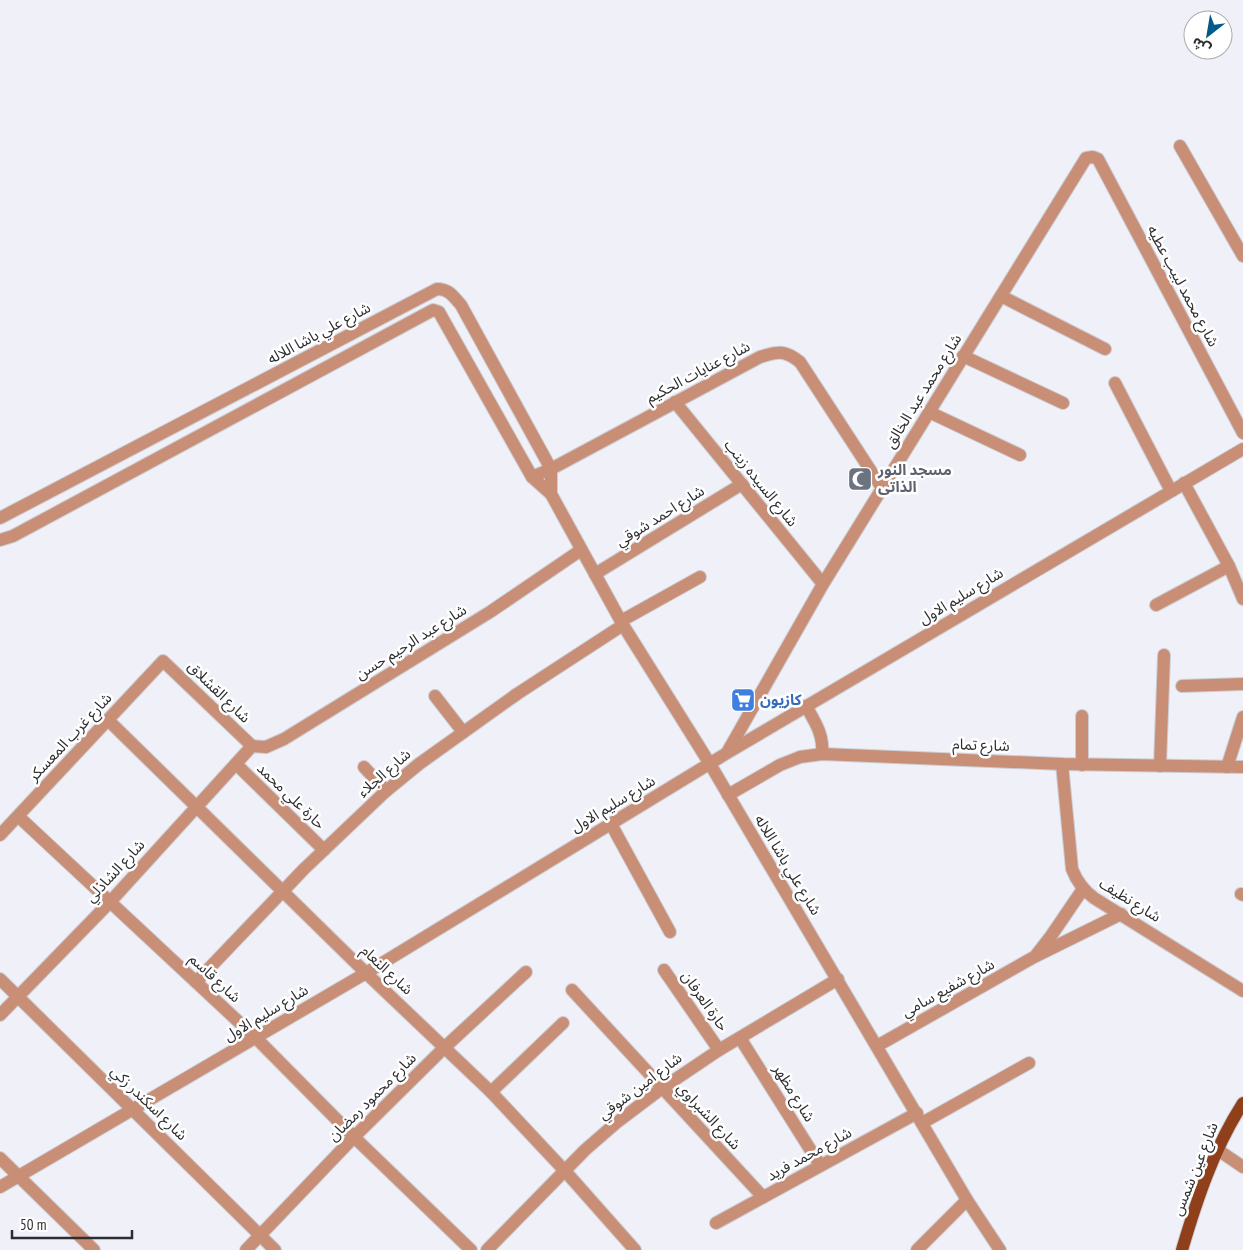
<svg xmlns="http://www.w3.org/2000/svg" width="1243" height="1250" viewBox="0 0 1243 1250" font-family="'PT Sans Narrow','Noto Sans Arabic',sans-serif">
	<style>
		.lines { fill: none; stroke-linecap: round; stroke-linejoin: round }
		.minor-casing { stroke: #cccdd4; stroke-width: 14 }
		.major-casing { stroke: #cccdd4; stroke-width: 14 }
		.minor { stroke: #c88f76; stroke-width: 12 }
		.major { stroke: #8f401a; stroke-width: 12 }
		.labels { text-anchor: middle; stroke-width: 5; stroke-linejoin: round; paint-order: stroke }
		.street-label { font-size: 15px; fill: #2e2e31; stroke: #fff }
		.worship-label { font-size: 15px; font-weight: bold; fill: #5b616d; stroke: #fff; text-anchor: start }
		.shop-label { font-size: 15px; font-weight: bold; fill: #366cbe; stroke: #fff; text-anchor: start }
	</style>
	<rect width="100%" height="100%" fill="#eff0f8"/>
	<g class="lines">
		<defs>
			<g id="minor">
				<polyline points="1180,146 1243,256"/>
				<polyline points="1001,296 1105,349"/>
				<polyline points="963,356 1063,403"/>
				<polyline points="1115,383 1171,491"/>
				<polyline points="675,402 823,584"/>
				<polyline points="929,412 1020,455"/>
				<path d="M532,477L551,469L760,357C778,351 785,350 800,362L882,488"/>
				<polyline points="1184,483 1229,566 1243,599"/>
				<path d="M0,518L437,289C449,289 453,296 461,305L551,469V494"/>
				<polyline points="0,540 13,536 433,310 439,312 532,477 551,494 623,625 710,764 967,1200 1000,1250"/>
				<polyline points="595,574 742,484"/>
				<polyline points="1156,605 1229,566"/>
				<polyline points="621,621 700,577"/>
				<polyline points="1182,686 1243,684"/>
				<polyline points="435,696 463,732"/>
				<path d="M806,706C815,722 824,735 822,754"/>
				<polyline points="1082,716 1082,765"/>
				<polyline points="108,720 366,973 491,1092 565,1171 635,1250"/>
				<polyline points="252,746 266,747 284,739 490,612 581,550"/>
				<polyline points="728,751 823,584 1086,158 1093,157 1098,159 1243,433"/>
				<polyline points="236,764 324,850"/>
				<path d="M1062,764L1072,869C1077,882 1083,890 1094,898L1243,991"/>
				<polyline points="1160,766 1164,655"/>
				<polyline points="364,767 386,791"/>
				<polyline points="1227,767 1243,717"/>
				<polyline points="728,795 780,765 800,757 822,754 1062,764 1243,767"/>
				<polyline points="19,817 256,1038 354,1137 471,1250"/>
				<polyline points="611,824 670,932"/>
				<polyline points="0,835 163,661 252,746"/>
				<polyline points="1241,894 1243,895"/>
				<polyline points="1037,954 1051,936 1083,889"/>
				<polyline points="664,970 719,1050"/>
				<polyline points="0,979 275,1250"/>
				<polyline points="196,982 304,869 386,791 419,764 517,694 623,625"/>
				<polyline points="572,990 763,1197"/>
				<polyline points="0,1015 110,902 252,746"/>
				<polyline points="740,1038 820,1165"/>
				<polyline points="877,1046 1034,957 1121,914"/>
				<polyline points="491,1092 563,1023"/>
				<polyline points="922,1123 1029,1063"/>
				<polyline points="1218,1150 1243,1167"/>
				<polyline points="0,1158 94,1250"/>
				<polyline points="0,1187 366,973 727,753 1243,449"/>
				<polyline points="716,1223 917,1113"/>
				<polyline points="246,1250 354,1137 445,1047 526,972"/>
				<polyline points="487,1250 585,1150 616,1123 661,1089 719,1050 838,979"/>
				<polyline points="917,1250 967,1200"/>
			</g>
			<path id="major" d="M1182,1250C1197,1199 1214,1148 1243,1103"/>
		</defs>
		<!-- minor casing -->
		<use href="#minor" class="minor-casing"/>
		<!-- major casing -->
		<use href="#major" class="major-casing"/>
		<!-- minor -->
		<use href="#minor" class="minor"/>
		<!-- major -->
		<use href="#major" class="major"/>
	</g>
	<!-- icons -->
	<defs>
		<symbol id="mosque-square" viewBox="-11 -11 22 22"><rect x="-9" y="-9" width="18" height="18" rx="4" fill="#6b7280" stroke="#fff"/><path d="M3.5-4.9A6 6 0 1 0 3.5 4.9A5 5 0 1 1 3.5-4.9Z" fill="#fff"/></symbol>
		<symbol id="supermarket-square" viewBox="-11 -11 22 22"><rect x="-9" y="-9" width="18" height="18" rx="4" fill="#3f7fe0" stroke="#fff"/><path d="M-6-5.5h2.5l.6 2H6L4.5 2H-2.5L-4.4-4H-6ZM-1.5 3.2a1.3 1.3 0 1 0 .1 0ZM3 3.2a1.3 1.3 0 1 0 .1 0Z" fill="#fff"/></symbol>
	</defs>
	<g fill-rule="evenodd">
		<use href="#mosque-square" x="846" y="465" width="28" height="28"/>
		<use href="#supermarket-square" x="729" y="686" width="28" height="28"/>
	</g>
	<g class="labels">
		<!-- street labels -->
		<g class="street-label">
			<text transform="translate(1183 286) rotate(62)" y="5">شارع محمد لبيب عطيه</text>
			<text transform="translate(319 333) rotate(-28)" y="5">شارع علي باشا اللاله</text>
			<text transform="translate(698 372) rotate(-28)" y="5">شارع عنايات الحكيم</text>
			<text transform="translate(923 391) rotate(-58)" y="5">شارع محمد عبد الخالق</text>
			<text transform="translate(761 483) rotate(51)" y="5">شارع السيده زينب</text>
			<text transform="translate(660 516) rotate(-32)" y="5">شارع احمد شوقي</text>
			<text transform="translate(961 596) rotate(-31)" y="5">شارع سليم الاول</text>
			<text transform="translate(411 642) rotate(-32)" y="5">شارع عبد الرحيم حسن</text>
			<text transform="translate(219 692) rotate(44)" y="5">شارع القشلاق</text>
			<text transform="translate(70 737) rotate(-47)" y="5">شارع غرب المعسكر</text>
			<text transform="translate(981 745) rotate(2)" y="5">شارع تمام</text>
			<text transform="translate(384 773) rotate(-41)" y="5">شارع الجلاء</text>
			<text transform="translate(291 796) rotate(44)" y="5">حارة علي محمد</text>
			<text transform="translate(613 804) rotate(-31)" y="5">شارع سليم الاول</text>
			<text transform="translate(788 865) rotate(59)" y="5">شارع علي باشا اللاله</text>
			<text transform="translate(115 871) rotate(-47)" y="5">شارع الشاذلي</text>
			<text transform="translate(1130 900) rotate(32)" y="5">شارع نظيف</text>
			<text transform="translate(387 970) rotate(43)" y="5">شارع النعام</text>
			<text transform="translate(215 978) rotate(43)" y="5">شارع قاسم</text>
			<text transform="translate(948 988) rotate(-29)" y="5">شارع شفيع سامي</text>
			<text transform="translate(705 1001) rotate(55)" y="5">حارة العرفان</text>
			<text transform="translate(266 1013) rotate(-31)" y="5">شارع سليم الاول</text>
			<text transform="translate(640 1086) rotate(-37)" y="5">شارع امين شوقي</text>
			<text transform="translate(794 1093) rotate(58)" y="5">شارع مظهر</text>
			<text transform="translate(372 1097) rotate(-45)" y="5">شارع محمود رمضان</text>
			<text transform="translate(149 1103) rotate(44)" y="5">شارع اسكندر زكي</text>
			<text transform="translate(709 1116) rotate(47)" y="5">شارع الشبراوي</text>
			<text transform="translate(809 1154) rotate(-29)" y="5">شارع محمد فريد</text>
			<text transform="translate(1195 1169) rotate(-68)" y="5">شارع عين شمس</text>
		</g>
		<!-- worship labels -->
		<g class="worship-label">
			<text x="878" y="475">مسجد النور<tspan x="878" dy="17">الذاتى</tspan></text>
		</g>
		<!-- shop labels -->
		<g class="shop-label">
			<text x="760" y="705">كازيون</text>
		</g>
	</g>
	<!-- north arrow -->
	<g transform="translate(1208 35) rotate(211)"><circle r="24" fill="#ffffff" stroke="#ababad"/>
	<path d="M0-4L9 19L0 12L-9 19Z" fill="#005b8c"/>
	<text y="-8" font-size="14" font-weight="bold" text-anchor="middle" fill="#2e2e31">ش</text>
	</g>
	<!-- scale -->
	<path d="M12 1230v8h120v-8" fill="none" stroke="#2e2e31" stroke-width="2.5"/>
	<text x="20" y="1230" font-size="15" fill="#2e2e31" stroke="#ffffff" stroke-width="4" paint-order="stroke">50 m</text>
</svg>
